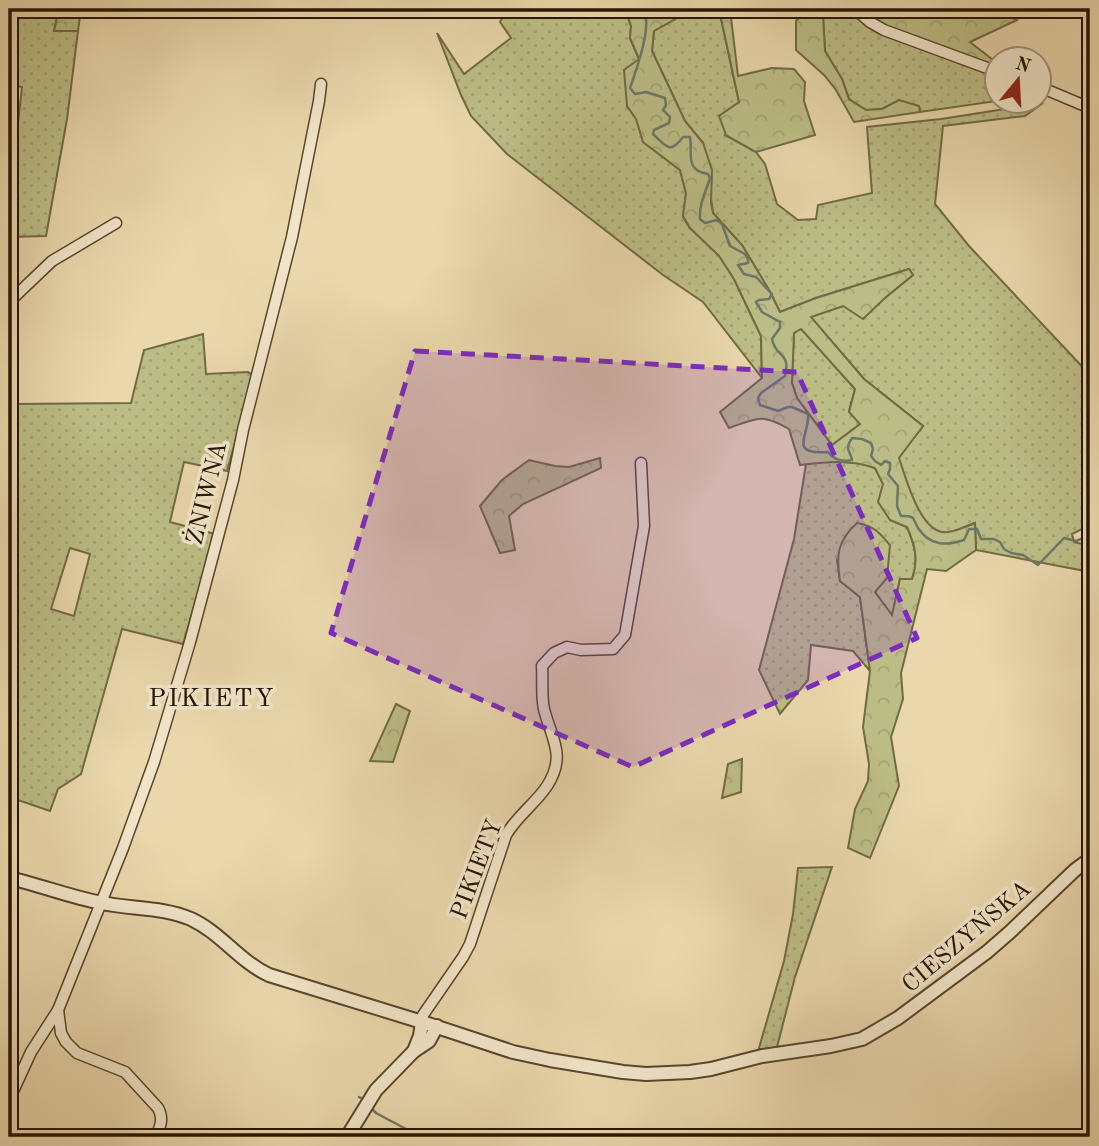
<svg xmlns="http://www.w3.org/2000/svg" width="1099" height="1146" viewBox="0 0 1099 1146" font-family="'Old Standard TT',serif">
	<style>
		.grass { fill: url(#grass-dots); stroke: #726a44; stroke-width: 2; fill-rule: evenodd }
		.forest { fill: url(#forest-crowns); stroke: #726a44; stroke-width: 2; fill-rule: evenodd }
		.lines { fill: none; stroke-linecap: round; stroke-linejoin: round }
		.stream { stroke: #6b7868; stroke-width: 2.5 }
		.minor-casing { stroke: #58462c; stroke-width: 13 }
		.tertiary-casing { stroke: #58462c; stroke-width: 16 }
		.minor { stroke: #f1e5c9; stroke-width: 10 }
		.tertiary { stroke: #f1e5c9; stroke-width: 12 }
		.marked { fill: #7b2cbf; fill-opacity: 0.2; stroke: #7b2cbf; stroke-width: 5; stroke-dasharray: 14 9; stroke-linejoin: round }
		.labels { text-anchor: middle; stroke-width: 7; stroke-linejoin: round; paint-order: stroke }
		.street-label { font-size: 24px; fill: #271601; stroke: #f1e5c9 }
		.neighbourhood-label { font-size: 26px; letter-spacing: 2px; fill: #271601; stroke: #f1e5c9 }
	</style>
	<defs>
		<pattern id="grass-dots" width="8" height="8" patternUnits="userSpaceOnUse" patternTransform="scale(1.75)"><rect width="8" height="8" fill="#bcbd86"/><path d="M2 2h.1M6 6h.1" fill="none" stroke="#a2a272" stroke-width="1.8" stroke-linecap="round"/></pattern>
		<pattern id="forest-crowns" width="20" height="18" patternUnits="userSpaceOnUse" patternTransform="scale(1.75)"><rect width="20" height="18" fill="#bcbd86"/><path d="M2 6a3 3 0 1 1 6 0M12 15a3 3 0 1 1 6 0" fill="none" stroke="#a2a272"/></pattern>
	</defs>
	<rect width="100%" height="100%" fill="#ead7ac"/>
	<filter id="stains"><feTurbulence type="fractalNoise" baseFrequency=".00286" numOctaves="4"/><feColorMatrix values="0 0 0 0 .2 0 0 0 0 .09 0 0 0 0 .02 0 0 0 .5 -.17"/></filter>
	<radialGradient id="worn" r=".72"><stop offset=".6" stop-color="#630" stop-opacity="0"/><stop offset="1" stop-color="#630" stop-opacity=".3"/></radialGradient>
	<!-- grass -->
	<g class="grass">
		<polygon points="9,9 59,9 54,31 78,31 67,119 46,236 9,237 9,169 13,168 22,87 9,85"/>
		<polygon points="507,9 625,9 631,26 630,38 639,59 627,106 637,119 643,142 680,170 686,193 683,217 690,228 719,255 734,279 761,336 762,378 703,302 663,275 507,154 471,116 461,95 437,33 464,74 511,38 500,22"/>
		<path d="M677,9H719L739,102L725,135L756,152L765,164L777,204L798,220L816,219L818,205L872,193L867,127L941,119L1043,103L1025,116L943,126L935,204L969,246L1090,375V525L1072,534L1074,542L1090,546V572L976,550L975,523C966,526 957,531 948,533C920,536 906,478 898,458L923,426L864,379L810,317L843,306L886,297L913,275L909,269L816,298L780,312L769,290L742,245L713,213L703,143L685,121L652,51L654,31L677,18Z"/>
		<polygon points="817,9 849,9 857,17 997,75 997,101 920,112 918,106 899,100 882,109 865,110 849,99 842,79 825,51 823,16 816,12"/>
		<polygon points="801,328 855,389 849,411 861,424 832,445 797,398 792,383 794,333"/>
		<path d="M203,334L206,374L248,372L254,376L227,471L184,462L170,522L215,534L183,644L122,629L81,774L58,789L50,811L9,797V656L11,658L10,643L9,645V429L15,404L131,403L144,350ZM70,548L90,554L74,616L51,609Z"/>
		<path d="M829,461L862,463L875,468L883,484L890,520L907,527C915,546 919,559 912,579H900L892,616L875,592L837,560L840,581L860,597L870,671L853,651L811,645L808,680L780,714L759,670L794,539L806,464Z"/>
		<polygon points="832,867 795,977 776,1051 757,1055 784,961 793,914 798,868"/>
	</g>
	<!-- forest -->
	<g class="forest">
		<polygon points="59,9 81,9 78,31 54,31"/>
		<path d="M625,9H677V18L654,31L652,51L685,121L703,143L712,170L711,203L713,213L742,245L769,290L780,312L816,298L909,269L913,275L886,297L863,319L843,306L811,317L864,379L923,426L899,458C906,478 921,537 948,532C957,531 967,526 975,523L976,550L946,571L927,569L901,673L903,699L891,737L899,786L870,858L848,848L855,809L868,781L869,764L863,727L870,671L860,597L840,581C836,556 837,541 857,523C874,526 879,532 890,545L887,578L875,592L892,615L900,579H912C919,560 915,545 907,527L890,520L878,502L883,484L875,468C849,459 826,462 800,465L789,429C761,413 758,418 729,428L720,412L762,378L761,336L734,279L719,256L690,228L683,216L686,193L680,170L643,142L636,119L627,106L624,70L639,59L630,38L631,26ZM801,329L855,389L849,412L860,424L832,445L797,398L792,383L794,333Z"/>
		<polygon points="719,9 730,9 738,76 772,68 794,69 805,82 804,101 815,135 756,152 726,135 719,116 739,102"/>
		<polygon points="808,9 817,9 816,12 823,16 825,51 842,79 849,99 866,110 882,109 899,100 919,106 920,112 854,122 836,90 824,75 796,50 796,21"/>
		<polygon points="861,9 993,9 1017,20 970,42 997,63 997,67 885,26"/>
		<polygon points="600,458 601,468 523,504 509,516 515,550 500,553 480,506 502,480 529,460 555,466 569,467"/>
		<polygon points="396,704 410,711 393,762 370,761"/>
		<polygon points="742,759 741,792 722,798 728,764"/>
	</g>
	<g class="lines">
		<!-- stream -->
		<g class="stream">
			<path d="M643,9C644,13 646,16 646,20C648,36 636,72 630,88L635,94L646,92L665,98L666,105L663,110L670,117L669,123L654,130L653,134C666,146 670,155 683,137H690C693,154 684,170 708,174L710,178C706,192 699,203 700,219L705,223L717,220L722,224L730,246L745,254L748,259V263L738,265L744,274L756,277L772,294L769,299L759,300L756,302L762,312L780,322V328L772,339C776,359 791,351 785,376L761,393L758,398L760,405L778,411L788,407H792L808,414C810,435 787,455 828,452C834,460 842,462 852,460C850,449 844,451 852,438L862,439L871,443L873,449L871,456L875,461L881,465L885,461L890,463V469L888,474L898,486L897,506L901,516C905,516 909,515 913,518C914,520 917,526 918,528C930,546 946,546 964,540L969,529H977L981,539H994L1000,542L1004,549L1011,553L1023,555L1038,565L1064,538L1076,541L1086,537L1090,538"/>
			<polyline points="359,1097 361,1098"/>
			<polyline points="372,1109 376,1113 421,1137"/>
		</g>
		<defs>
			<g id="minor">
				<polyline points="855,9 870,22 884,30 998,72"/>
				<polyline points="1040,87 1090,108"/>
				<polyline points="9,302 52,261 116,223"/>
				<path d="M58,1010L61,1033L66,1042L77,1053L125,1072L158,1108C164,1119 160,1127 156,1137"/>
				<path d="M422,1022L423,1015L463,957L470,944L506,835C517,816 535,804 547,786C567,755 551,738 544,709C541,696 543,679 542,666L554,653L567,647L581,650L613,649L625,635L644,526L641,463"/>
				<polyline points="9,1100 31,1052 58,1010 123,848 154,762 190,642 233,480 243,430 292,237 319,101 321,84"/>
			</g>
			<g id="tertiary">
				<path d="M9,878C40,885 70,897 102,903C131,909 163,907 191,919C221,933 239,961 269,975L422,1022L513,1052L550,1060L623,1072L646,1074L690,1072L711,1069L762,1056L831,1046L862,1039L898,1018L987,952L1010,932L1075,870L1090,859"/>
				<polyline points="414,1051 420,1036 422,1022"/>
				<polyline points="347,1137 376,1090 414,1051 429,1041 437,1026"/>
			</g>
		</defs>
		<!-- minor casing -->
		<use href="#minor" class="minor-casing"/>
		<!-- tertiary casing -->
		<use href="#tertiary" class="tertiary-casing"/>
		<!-- minor -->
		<use href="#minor" class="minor"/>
		<!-- tertiary -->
		<use href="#tertiary" class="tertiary"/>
	</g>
	<!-- marked area -->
	<path class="marked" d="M415,351L797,372L917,638L633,767L331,633Z"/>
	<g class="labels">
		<!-- street labels -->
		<g class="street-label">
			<text transform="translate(206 493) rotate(-76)" y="8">ŻNIWNA</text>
			<text transform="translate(476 869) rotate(-69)" y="8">PIKIETY</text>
			<text transform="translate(966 936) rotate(-40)" y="8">CIESZYŃSKA</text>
		</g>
		<!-- neighbourhood labels -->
		<g class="neighbourhood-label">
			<text x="212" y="706">PIKIETY</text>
		</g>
	</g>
	<!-- margin -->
	<rect width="1099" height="1146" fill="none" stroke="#ead7ac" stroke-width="35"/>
	<rect x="10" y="10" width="1078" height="1125" fill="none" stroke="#271601" stroke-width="3.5"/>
	<rect x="18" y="18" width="1064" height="1111" fill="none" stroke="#271601" stroke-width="2"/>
	<!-- north arrow -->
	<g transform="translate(1018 80) rotate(18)"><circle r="33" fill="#f1e5c9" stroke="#a09279" stroke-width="2"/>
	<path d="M0-5L12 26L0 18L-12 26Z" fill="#8f2418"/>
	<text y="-10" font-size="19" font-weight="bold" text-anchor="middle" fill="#271601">N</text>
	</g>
	<rect width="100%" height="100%" filter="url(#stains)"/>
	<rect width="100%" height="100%" fill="url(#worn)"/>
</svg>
